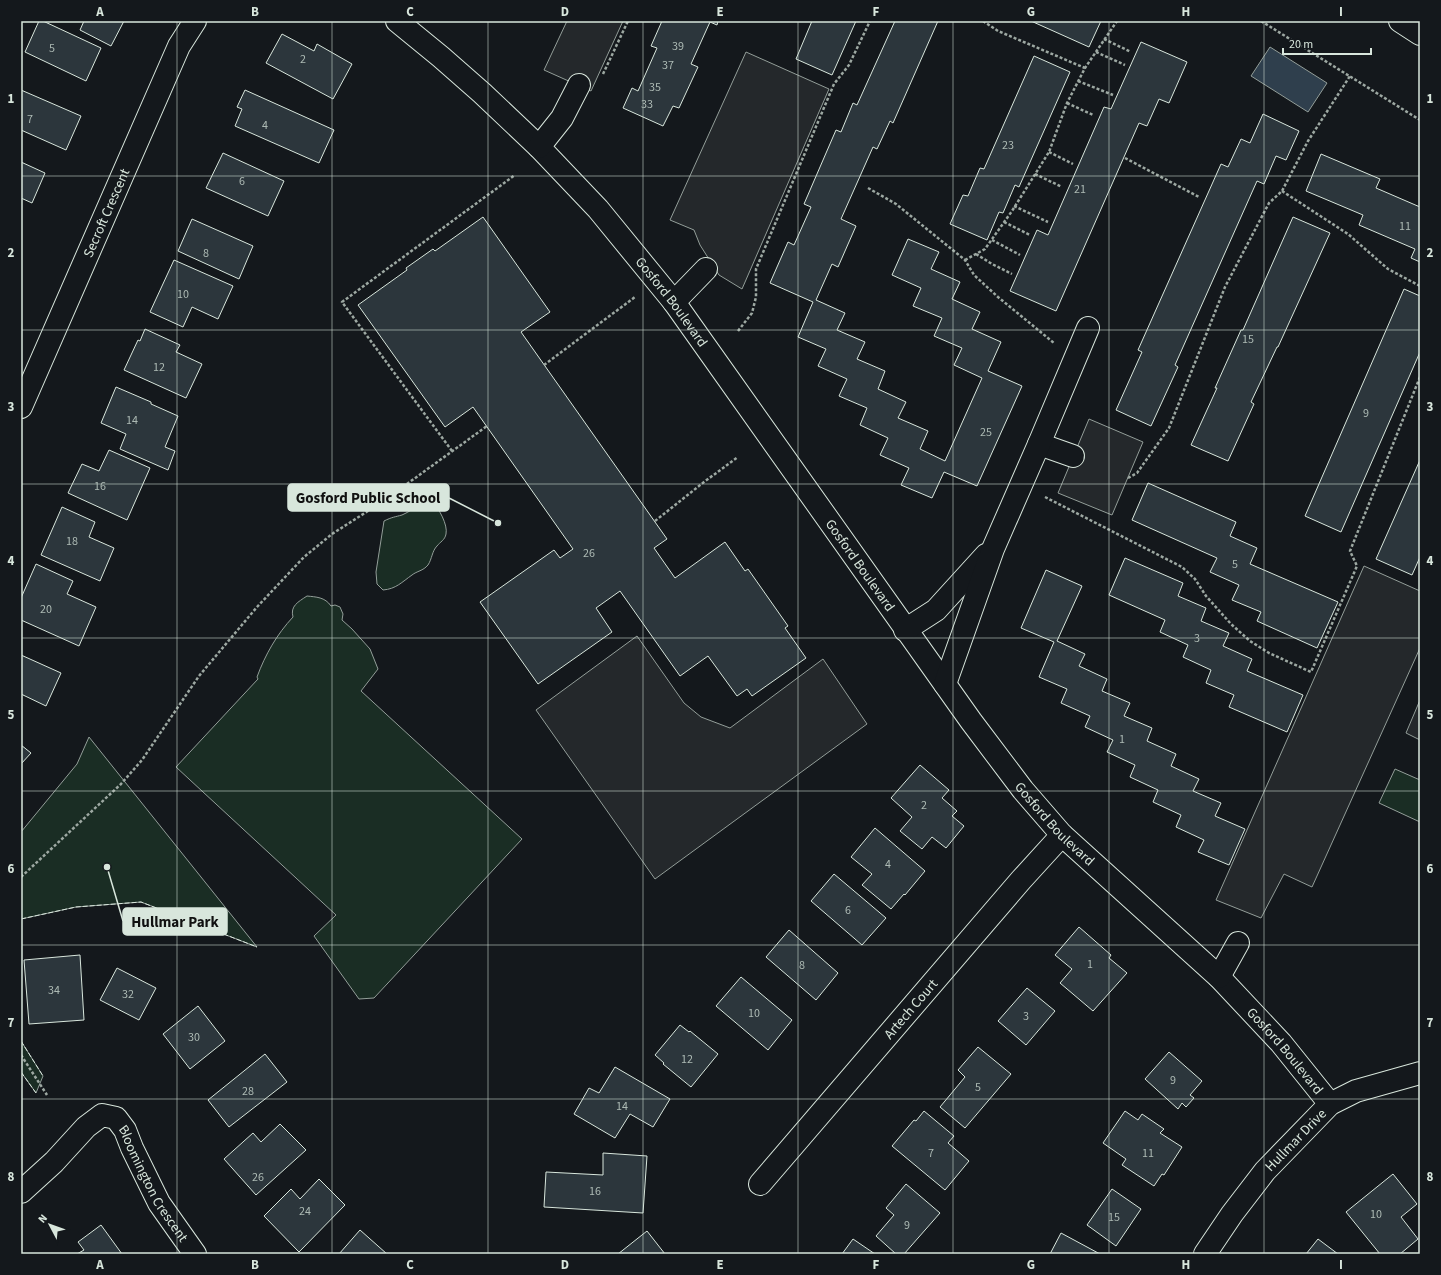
<svg xmlns="http://www.w3.org/2000/svg" width="1441" height="1275" viewBox="0 0 1441 1275" font-family="'Source Sans 3',sans-serif">
	<style>
		.green { fill: #1a2d24; stroke: #939e99 }
		.parking { fill: #24282b; stroke: #939e99 }
		.water { fill: #2f3f4d; stroke: #939e99 }
		.building { fill: #2c363c; stroke: #d8e6dc }
		.lines { fill: none; stroke-linecap: round; stroke-linejoin: round }
		.minor-casing { stroke: #d8e6dc; stroke-width: 24 }
		.major-casing { stroke: #d8e6dc; stroke-width: 24 }
		.path { stroke: #9da8a2; stroke-width: 2.5; stroke-dasharray: 3 2; stroke-linecap: butt }
		.minor { stroke: #14181c; stroke-width: 22 }
		.major { stroke: #14181c; stroke-width: 22 }
		.fence { stroke: #d8e6dc; stroke-width: 1; stroke-dasharray: 5 2; stroke-linecap: butt }
		.grid { fill: none; stroke: #d8e6dc; stroke-width: 1; stroke-opacity: 0.55 }
		.labels { text-anchor: middle; stroke-width: 3; stroke-linejoin: round; paint-order: stroke }
		.number-label { font-size: 12px; fill: #adbab4 }
		.street-label { font-size: 14px; fill: #d8e6dc; stroke: #14181c }
		.leader { fill: none; stroke: #d8e6dc; stroke-width: 1.5 }
		.callout-dot { fill: #d8e6dc; stroke: #14181c; stroke-width: 1.5 }
		.callout { fill: #d8e6dc; stroke: #d8e6dc; stroke-width: 1.5 }
		.callout-label { font-size: 15px; text-anchor: middle; font-weight: bold; fill: #111 }
		.neatline { fill: none; stroke: #d8e6dc; stroke-width: 1.5 }
		.grid-label { font-size: 13px; text-anchor: middle; font-weight: bold; fill: #d8e6dc }
	</style>
	<rect width="100%" height="100%" fill="#14181c"/>
	<!-- green -->
	<g class="green">
		<path d="M425,502H432C439,508 448,525 446,534C445,540 440,542 437,546C432,551 432,559 428,565C423,571 417,571 412,575C402,582 396,589 383,590L377,584L376,572L384,521C392,517 395,517 402,515C410,512 417,505 425,502Z"/>
		<path d="M307,596C316,597 325,597 331,606L335,605L340,607L343,614L342,620L352,629L370,649L378,669L361,691L522,839L374,998L359,999L314,936L336,915L176,767L258,679L257,677C265,655 277,634 293,617C290,606 298,602 307,596Z"/>
		<polygon points="89,737 257,947 141,902 76,907 21,919 21,832 77,764"/>
		<polygon points="1395,769 1420,780 1420,822 1379,803"/>
		<polygon points="21,1041 43,1076 36,1093 21,1072"/>
	</g>
	<!-- parking -->
	<g class="parking">
		<polygon points="567,21 623,21 591,91 544,70"/>
		<polygon points="746,52 829,89 742,289 719,275 700,245 694,230 670,220"/>
		<polygon points="1089,419 1143,442 1112,515 1058,493"/>
		<polygon points="1364,566 1420,591 1420,648 1312,887 1284,874 1261,918 1216,900"/>
		<polygon points="637,636 684,703 701,717 730,728 823,659 867,724 655,879 536,710"/>
		<polygon points="1420,700 1420,740 1406,733"/>
	</g>
	<!-- water -->
	<polygon class="water" points="1270,47 1327,83 1308,112 1251,76"/>
	<!-- building -->
	<g class="building">
		<polygon points="39,21 43,21 101,48 86,81 25,52"/>
		<polygon points="84,21 124,21 111,46 80,30"/>
		<polygon points="662,21 718,21 717,25 710,22 691,64 698,67 679,108 673,106 663,126 623,108 632,88 638,91 657,48 651,46"/>
		<polygon points="812,21 856,21 832,75 796,59"/>
		<polygon points="895,21 938,21 893,123 890,121 877,149 873,147 841,219 856,226 838,267 832,264 816,300 845,313 837,330 865,342 857,359 885,371 878,389 906,402 898,418 928,431 920,449 945,461 982,378 954,365 962,348 934,336 942,318 913,306 921,288 892,275 908,239 939,252 931,269 960,282 952,299 980,312 972,329 1001,342 988,371 1022,386 977,486 944,472 932,498 901,485 909,468 880,455 888,438 860,425 867,408 839,396 847,379 818,366 826,349 798,337 813,302 770,283 788,242 794,245 811,207 804,204 836,130 841,132 853,103 857,105"/>
		<polygon points="1031,21 1101,21 1089,47"/>
		<polygon points="282,34 314,51 317,44 352,64 333,99 266,63"/>
		<polygon points="1141,42 1187,62 1169,103 1159,99 1147,126 1139,123 1056,311 1010,291 1037,230 1048,235 1104,107 1111,109"/>
		<polygon points="1034,56 1070,72 1019,187 1015,185 1003,213 999,212 987,240 950,224 963,195 968,196 980,168 984,169"/>
		<polygon points="21,90 81,116 66,150 21,130"/>
		<polygon points="245,90 334,130 319,163 235,126 242,109 237,107"/>
		<polygon points="1263,114 1299,131 1286,160 1276,156 1264,184 1257,181 1175,365 1178,367 1151,426 1116,410 1142,352 1138,350 1221,164 1228,167 1241,139 1250,143"/>
		<polygon points="223,153 284,181 268,216 206,188"/>
		<polygon points="1321,154 1380,179 1376,188 1420,207 1420,262 1411,258 1415,249 1359,225 1363,215 1306,191"/>
		<polygon points="21,162 45,173 32,203 21,198"/>
		<polygon points="483,217 550,312 521,332 667,539 654,548 675,578 725,542 745,571 748,569 788,626 785,628 806,658 752,696 747,689 737,696 708,656 680,676 620,591 596,608 612,632 538,684 480,602 554,550 560,558 573,549 473,407 445,427 358,305 407,270 406,268 433,249 435,251"/>
		<polygon points="1293,217 1330,233 1278,347 1277,347 1251,402 1254,404 1228,461 1191,445 1217,388 1215,388 1241,330 1243,330"/>
		<polygon points="192,219 253,246 239,279 178,251"/>
		<polygon points="174,260 233,286 218,319 192,307 183,327 150,312"/>
		<polygon points="1404,289 1420,296 1420,352 1341,532 1305,516"/>
		<polygon points="145,329 180,345 176,352 202,364 186,398 124,370 138,340 140,341"/>
		<polygon points="116,387 151,402 151,404 178,416 165,447 175,451 168,470 120,449 126,434 101,423"/>
		<polygon points="109,450 150,468 127,520 68,493 82,464 99,471"/>
		<polygon points="1420,460 1420,557 1412,575 1376,559"/>
		<polygon points="1148,483 1236,522 1230,536 1257,548 1250,564 1338,602 1317,648 1257,621 1261,612 1232,600 1239,585 1210,572 1217,558 1132,520"/>
		<polygon points="62,507 95,522 89,537 114,548 100,581 41,555"/>
		<polygon points="1125,558 1183,583 1178,596 1206,608 1201,621 1229,633 1223,646 1252,659 1247,671 1303,695 1287,732 1229,707 1234,695 1206,683 1211,670 1183,657 1188,645 1160,632 1165,620 1109,595"/>
		<polygon points="36,564 73,581 67,594 96,607 79,646 21,620 21,598"/>
		<polygon points="1046,570 1082,586 1057,641 1085,654 1079,666 1107,679 1102,691 1130,703 1124,716 1152,728 1147,741 1176,754 1171,766 1199,779 1193,791 1221,803 1215,816 1245,829 1229,865 1198,852 1204,840 1176,827 1181,815 1153,802 1158,790 1130,777 1135,765 1107,752 1113,740 1085,727 1090,716 1061,703 1067,689 1039,677 1054,642 1021,628"/>
		<polygon points="21,655 61,673 46,706 21,694"/>
		<polygon points="21,745 31,753 21,764"/>
		<polygon points="920,765 949,790 942,798 957,811 952,816 964,826 946,848 932,837 922,849 900,831 912,817 891,798"/>
		<polygon points="875,828 925,871 905,895 904,894 891,909 862,885 872,874 851,857"/>
		<polygon points="834,874 886,918 862,945 811,901"/>
		<polygon points="1079,927 1111,955 1109,958 1127,973 1093,1011 1060,983 1072,969 1055,955"/>
		<polygon points="789,930 838,973 816,1000 766,957"/>
		<polygon points="80,955 84,1020 29,1024 24,960"/>
		<polygon points="117,968 156,988 139,1020 100,1000"/>
		<polygon points="741,977 792,1020 768,1050 716,1006"/>
		<polygon points="1027,988 1055,1011 1026,1045 998,1021"/>
		<polygon points="198,1006 225,1041 190,1069 163,1034"/>
		<polygon points="680,1025 689,1032 690,1031 718,1054 691,1087 663,1064 664,1063 655,1055"/>
		<polygon points="978,1047 1011,1074 965,1128 940,1107 965,1077 958,1070"/>
		<polygon points="1169,1052 1202,1081 1190,1095 1194,1098 1186,1107 1182,1103 1178,1109 1145,1079"/>
		<polygon points="265,1054 287,1082 229,1127 208,1100"/>
		<polygon points="615,1067 670,1099 653,1127 630,1114 615,1138 574,1114 589,1088 599,1093"/>
		<polygon points="924,1111 954,1136 948,1143 969,1161 945,1190 892,1146 914,1120 916,1121"/>
		<polygon points="1125,1111 1138,1120 1142,1114 1164,1129 1160,1133 1182,1147 1164,1175 1162,1174 1154,1186 1122,1165 1126,1159 1103,1143"/>
		<polygon points="280,1124 306,1150 256,1195 224,1159 253,1133 261,1142"/>
		<polygon points="603,1153 647,1156 643,1213 544,1207 546,1172 603,1175"/>
		<polygon points="1393,1174 1417,1204 1401,1217 1418,1239 1400,1254 1380,1254 1346,1212"/>
		<polygon points="319,1179 345,1205 299,1252 264,1216 291,1189 300,1199"/>
		<polygon points="906,1184 940,1213 904,1254 896,1254 876,1236 894,1215 886,1208"/>
		<polygon points="1112,1189 1141,1209 1116,1246 1087,1225"/>
		<polygon points="101,1225 122,1254 77,1254 84,1250 78,1242"/>
		<polygon points="360,1230 387,1254 339,1254"/>
		<polygon points="647,1231 665,1254 618,1254"/>
		<polygon points="1061,1233 1100,1254 1050,1254"/>
		<polygon points="853,1239 875,1254 842,1254"/>
		<polygon points="1318,1239 1338,1254 1306,1254"/>
	</g>
	<g class="lines">
		<defs>
			<g id="minor">
				<path id="s1" d="M397,21L441,57L482,93L539,147L598,209L674,302L971,721L1023,790L1062,835L1219,977L1281,1043L1330,1104"/>
				<polyline points="539,147 562,118 579,85"/>
				<polyline points="674,302 706,269"/>
				<path id="s2" d="M21,407L179,46L195,21"/>
				<polyline points="1039,444 1073,456"/>
				<polyline points="905,630 936,610 986,555"/>
				<polyline points="945,684 993,549 1039,444 1088,328"/>
				<polyline points="1219,977 1238,943"/>
				<path id="s3" d="M760,1184L1021,880L1062,835"/>
				<path id="s4" d="M21,1192L54,1162L86,1127L102,1115L116,1118L125,1130L132,1148L159,1203L195,1254"/>
				<path id="s5" d="M1205,1254L1232,1214L1265,1171L1330,1104L1356,1091L1420,1073"/>
			</g>
			<polyline id="major" points="1400,21 1420,34"/>
		</defs>
		<!-- minor casing -->
		<use href="#minor" class="minor-casing"/>
		<!-- major casing -->
		<use href="#major" class="major-casing"/>
		<!-- path -->
		<g class="path">
			<polyline points="983,21 998,31 1085,68"/>
			<polyline points="1261,21 1420,120"/>
			<polyline points="1104,39 1131,52"/>
			<polyline points="1096,52 1125,65"/>
			<polyline points="603,74 628,21"/>
			<polyline points="1078,81 1113,95"/>
			<polyline points="1067,103 1093,115"/>
			<polyline points="1049,152 1073,164"/>
			<polyline points="1125,158 1199,197"/>
			<polyline points="1035,174 1062,187"/>
			<polyline points="868,188 896,204 965,260 974,275 998,297 1054,343"/>
			<polyline points="1282,191 1348,234 1388,269 1420,286"/>
			<polyline points="1014,206 1048,222"/>
			<polyline points="1004,222 1030,235"/>
			<polyline points="992,240 1020,255"/>
			<polyline points="976,254 992,264 1012,274"/>
			<polyline points="965,260 985,249 1012,211 1049,152 1067,103 1085,68 1117,21"/>
			<polyline points="738,331 752,313 756,297 756,269 834,84 849,65 870,21"/>
			<polyline points="544,365 635,297"/>
			<polyline points="452,451 342,302 515,175"/>
			<polyline points="1128,478 1137,473 1169,428 1225,287 1269,203 1282,191 1308,141 1350,76"/>
			<polyline points="1045,497 1182,567 1195,579 1206,596 1231,624 1250,641 1269,653 1311,672 1357,566 1350,551 1420,377"/>
			<polyline points="655,521 704,482 738,457"/>
			<polyline points="21,877 121,784 142,760 199,676 257,607 304,557 332,534 382,502 487,426"/>
			<polyline points="21,1055 47,1095"/>
		</g>
		<!-- minor -->
		<use href="#minor" class="minor"/>
		<!-- major -->
		<use href="#major" class="major"/>
		<!-- fence -->
		<g class="fence">
			<polyline points="21,919 76,907 141,902 257,947"/>
			<polyline points="21,1041 43,1076"/>
			<polyline points="21,1072 36,1093"/>
		</g>
	</g>
	<!-- grid -->
	<path class="grid" d="M177,21V1254M332,21V1254M488,21V1254M643,21V1254M798,21V1254M953,21V1254M1109,21V1254M1264,21V1254M21,176H1420M21,330H1420M21,484H1420M21,638H1420M21,791H1420M21,945H1420M21,1099H1420"/>
	<g class="labels">
		<!-- number labels -->
		<g class="number-label">
			<text x="678" y="50">39</text>
			<text x="52" y="52">5</text>
			<text x="303" y="63">2</text>
			<text x="668" y="69">37</text>
			<text x="655" y="91">35</text>
			<text x="647" y="108">33</text>
			<text x="30" y="123">7</text>
			<text x="265" y="129">4</text>
			<text x="1008" y="149">23</text>
			<text x="242" y="185">6</text>
			<text x="1080" y="193">21</text>
			<text x="1405" y="230">11</text>
			<text x="206" y="257">8</text>
			<text x="183" y="298">10</text>
			<text x="1248" y="343">15</text>
			<text x="159" y="371">12</text>
			<text x="1366" y="417">9</text>
			<text x="132" y="424">14</text>
			<text x="986" y="436">25</text>
			<text x="100" y="490">16</text>
			<text x="72" y="545">18</text>
			<text x="589" y="557">26</text>
			<text x="1235" y="568">5</text>
			<text x="46" y="613">20</text>
			<text x="1197" y="642">3</text>
			<text x="1122" y="743">1</text>
			<text x="924" y="809">2</text>
			<text x="888" y="868">4</text>
			<text x="848" y="914">6</text>
			<text x="1090" y="968">1</text>
			<text x="802" y="969">8</text>
			<text x="54" y="994">34</text>
			<text x="128" y="998">32</text>
			<text x="754" y="1017">10</text>
			<text x="1026" y="1020">3</text>
			<text x="194" y="1041">30</text>
			<text x="687" y="1063">12</text>
			<text x="1173" y="1084">9</text>
			<text x="978" y="1091">5</text>
			<text x="248" y="1095">28</text>
			<text x="622" y="1110">14</text>
			<text x="931" y="1157">7</text>
			<text x="1148" y="1157">11</text>
			<text x="258" y="1181">26</text>
			<text x="595" y="1195">16</text>
			<text x="305" y="1215">24</text>
			<text x="1376" y="1218">10</text>
			<text x="1114" y="1221">15</text>
			<text x="907" y="1229">9</text>
		</g>
		<!-- street labels -->
		<g class="street-label">
			<text dy="5" stroke="none"><textPath href="#s2" startOffset="212">Secroft Crescent</textPath></text>
			<text dy="5" stroke="none"><textPath href="#s1" startOffset="394">Gosford Boulevard</textPath></text>
			<text dy="5" stroke="none"><textPath href="#s1" startOffset="718">Gosford Boulevard</textPath></text>
			<text dy="5" stroke="none"><textPath href="#s1" startOffset="1042">Gosford Boulevard</textPath></text>
			<text dy="5" stroke="none"><textPath href="#s3" startOffset="231">Artech Court</textPath></text>
			<text dy="5" stroke="none"><textPath href="#s1" startOffset="1366">Gosford Boulevard</textPath></text>
			<text dy="5" stroke="none"><textPath href="#s5" startOffset="146">Hullmar Drive</textPath></text>
			<text dy="5" stroke="none"><textPath href="#s4" startOffset="202">Bloomington Crescent</textPath></text>
		</g>
	</g>
	<!-- callouts -->
	<path class="leader" d="M498 523L449 498M107 867L123 921"/>
	<g class="callout-dot">
		<circle cx="498" cy="523" r="4"/>
		<circle cx="107" cy="867" r="4"/>
	</g>
	<g class="callout">
		<rect x="288" y="484" width="161" height="27" rx="4"/>
		<rect x="123" y="908" width="104" height="27" rx="4"/>
	</g>
	<g class="callout-label">
		<text x="368" y="503">Gosford Public School</text>
		<text x="175" y="927">Hullmar Park</text>
	</g>
	<!-- border -->
	<rect width="1441" height="1275" fill="none" stroke="#14181c" stroke-width="44"/>
	<!-- north arrow -->
	<g transform="translate(50 1225) rotate(311)" stroke="#14181c" stroke-width="3" paint-order="stroke">
	<path d="M0-3L7 15L0 10L-7 15Z" fill="#d8e6dc"/>
	<text y="-6" font-size="11" font-weight="bold" text-anchor="middle" fill="#d8e6dc">N</text>
	</g>
	<!-- scale -->
	<path d="M1283 48v6h88v-6" fill="none" stroke="#d8e6dc" stroke-width="2"/>
	<text x="1289" y="48" font-size="12" fill="#d8e6dc" stroke="#14181c" stroke-width="3" paint-order="stroke">20 m</text>
	<rect x="22" y="22" width="1397" height="1231" class="neatline"/>
	<g class="grid-label">
		<text x="100" y="16">A</text>
		<text x="255" y="16">B</text>
		<text x="410" y="16">C</text>
		<text x="565" y="16">D</text>
		<text x="720" y="16">E</text>
		<text x="876" y="16">F</text>
		<text x="1031" y="16">G</text>
		<text x="1186" y="16">H</text>
		<text x="1341" y="16">I</text>
		<text x="11" y="103">1</text>
		<text x="1430" y="103">1</text>
		<text x="11" y="257">2</text>
		<text x="1430" y="257">2</text>
		<text x="11" y="411">3</text>
		<text x="1430" y="411">3</text>
		<text x="11" y="565">4</text>
		<text x="1430" y="565">4</text>
		<text x="11" y="719">5</text>
		<text x="1430" y="719">5</text>
		<text x="11" y="873">6</text>
		<text x="1430" y="873">6</text>
		<text x="11" y="1027">7</text>
		<text x="1430" y="1027">7</text>
		<text x="11" y="1181">8</text>
		<text x="1430" y="1181">8</text>
		<text x="100" y="1269">A</text>
		<text x="255" y="1269">B</text>
		<text x="410" y="1269">C</text>
		<text x="565" y="1269">D</text>
		<text x="720" y="1269">E</text>
		<text x="876" y="1269">F</text>
		<text x="1031" y="1269">G</text>
		<text x="1186" y="1269">H</text>
		<text x="1341" y="1269">I</text>
	</g>
</svg>
